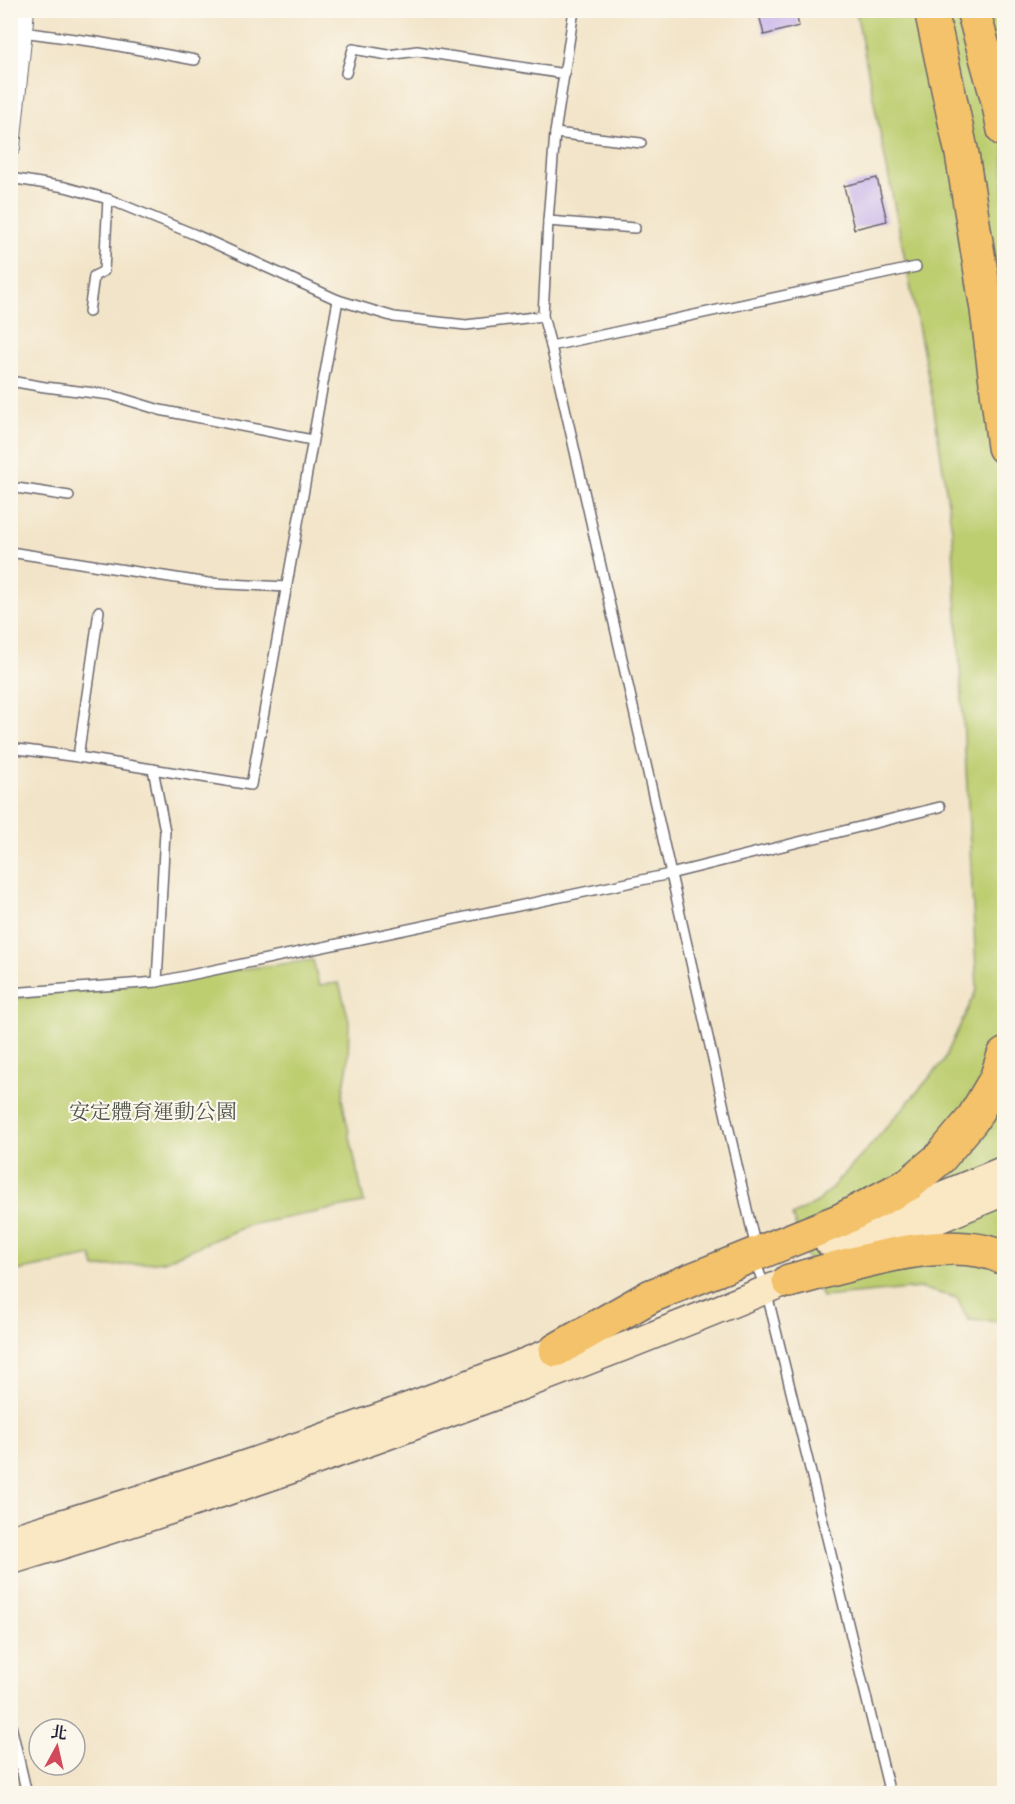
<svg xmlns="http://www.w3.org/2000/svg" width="1015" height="1804" viewBox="0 0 1015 1804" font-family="Alegreya,'Noto Serif TC',serif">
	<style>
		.green { fill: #bdce71; stroke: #707856; stroke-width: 1.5 }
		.building { fill: #bfa7eb }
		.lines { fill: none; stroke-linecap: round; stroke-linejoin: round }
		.lane-casing { stroke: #6b666c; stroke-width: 12 }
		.street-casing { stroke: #6b666c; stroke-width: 22 }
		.secondary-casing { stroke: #6b666c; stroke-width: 30 }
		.highway-casing { stroke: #6b666c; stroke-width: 36 }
		.lane { stroke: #fff; stroke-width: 9 }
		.street { stroke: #fff; stroke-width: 20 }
		.secondary { stroke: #fae7c3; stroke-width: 27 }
		.highway { stroke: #f3c26a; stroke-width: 33 }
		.labels { text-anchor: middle; stroke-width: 4.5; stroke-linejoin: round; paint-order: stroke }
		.park-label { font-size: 21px; fill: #50564b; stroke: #fbf7ec }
	</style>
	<rect width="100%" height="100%" fill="#fbf7ec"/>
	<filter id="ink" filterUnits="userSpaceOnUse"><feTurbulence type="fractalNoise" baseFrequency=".0167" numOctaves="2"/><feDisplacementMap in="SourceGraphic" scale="12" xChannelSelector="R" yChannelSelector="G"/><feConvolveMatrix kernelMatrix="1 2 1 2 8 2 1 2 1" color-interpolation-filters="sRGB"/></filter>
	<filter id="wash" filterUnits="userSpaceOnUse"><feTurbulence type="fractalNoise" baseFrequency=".008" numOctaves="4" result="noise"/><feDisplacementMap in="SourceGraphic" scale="24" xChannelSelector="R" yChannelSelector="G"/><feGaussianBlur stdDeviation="1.35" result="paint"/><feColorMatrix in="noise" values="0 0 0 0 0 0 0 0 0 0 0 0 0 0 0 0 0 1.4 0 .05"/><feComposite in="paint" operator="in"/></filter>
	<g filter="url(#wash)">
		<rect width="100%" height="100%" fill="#f2e4c8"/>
		<!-- green -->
		<g class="green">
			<polygon points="856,11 1004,11 1004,1322 968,1320 957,1298 920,1288 822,1297 792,1216 819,1201 865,1152 943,1062 977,989 967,786 952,530 932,396"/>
			<polygon points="313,960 319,985 339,983 349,1020 348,1064 342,1099 364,1203 249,1225 164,1261 95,1268 92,1256 11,1272 10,999"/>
		</g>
		<g id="blocks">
			<!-- building -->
			<g class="building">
				<polygon points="758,10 795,10 799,26 764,35"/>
				<polygon points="877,178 887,221 854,229 844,186"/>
			</g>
		</g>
	</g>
	<g filter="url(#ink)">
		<use href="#blocks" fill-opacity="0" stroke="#6b666c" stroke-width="1.5"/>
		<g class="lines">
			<defs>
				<g id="lane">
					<polyline points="574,10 555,133 548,221 543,316 551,346 757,1253 758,1269 766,1290 890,1794"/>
					<polyline points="22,32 97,42 195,60"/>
					<polyline points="346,73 353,49 388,55 417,51 565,74"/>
					<polyline points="555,133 641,143"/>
					<polyline points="10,178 65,187 108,199 196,235 338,300 394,317 466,325 543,316"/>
					<polyline points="548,221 635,228"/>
					<polyline points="89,312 94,276 104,271 108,199"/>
					<polyline points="551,346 916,267"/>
					<polyline points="10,381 45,387 111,395 160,410 312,440"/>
					<polyline points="10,487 69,496"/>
					<polyline points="10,552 208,583 287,587"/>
					<polyline points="10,748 78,757 251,785 338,300"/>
					<polyline points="78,757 99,611"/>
					<polyline points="153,769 165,831 157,982"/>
					<polyline points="10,993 157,982 670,874 940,807"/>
					<polyline points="10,1721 27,1794"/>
				</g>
				<polyline id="street" points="10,147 24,10"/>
				<g id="secondary">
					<polyline points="828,1242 1004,1170"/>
					<polyline points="860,1252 1004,1192"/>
					<path d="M10,1539C201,1482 390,1417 575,1342"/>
					<path d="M10,1561C281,1479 546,1381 807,1273"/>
				</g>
				<g id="highway">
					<polyline points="931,10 962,154 987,310 1004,447"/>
					<polyline points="973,10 998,101 1004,130"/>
					<path d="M789,1281C848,1266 947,1231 1004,1258"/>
					<polyline points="556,1350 651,1296 841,1220 909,1184 940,1158 972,1120 996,1079 1004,1055"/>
				</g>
			</defs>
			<!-- lane casing -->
			<use href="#lane" class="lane-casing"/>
			<!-- street casing -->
			<use href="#street" class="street-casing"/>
			<!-- secondary casing -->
			<use href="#secondary" class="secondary-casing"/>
			<!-- highway casing -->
			<use href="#highway" class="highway-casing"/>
			<!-- lane -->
			<use href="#lane" class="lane"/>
			<!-- street -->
			<use href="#street" class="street"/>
			<!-- secondary -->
			<use href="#secondary" class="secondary"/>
			<!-- highway -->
			<use href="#highway" class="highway"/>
		</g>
	</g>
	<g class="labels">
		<!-- park labels -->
		<g class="park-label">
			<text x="153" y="1119">安定體育運動公園</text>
		</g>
	</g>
	<!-- margin -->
	<rect width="1015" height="1804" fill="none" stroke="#fbf7ec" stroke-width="36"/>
	<!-- north arrow -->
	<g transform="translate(57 1747) rotate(8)"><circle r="28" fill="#fbf7ec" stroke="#a4a2a5" stroke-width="1.5"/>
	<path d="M0-4.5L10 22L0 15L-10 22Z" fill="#d1495b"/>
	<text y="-9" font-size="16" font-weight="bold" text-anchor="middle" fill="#22223b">北</text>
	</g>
</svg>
